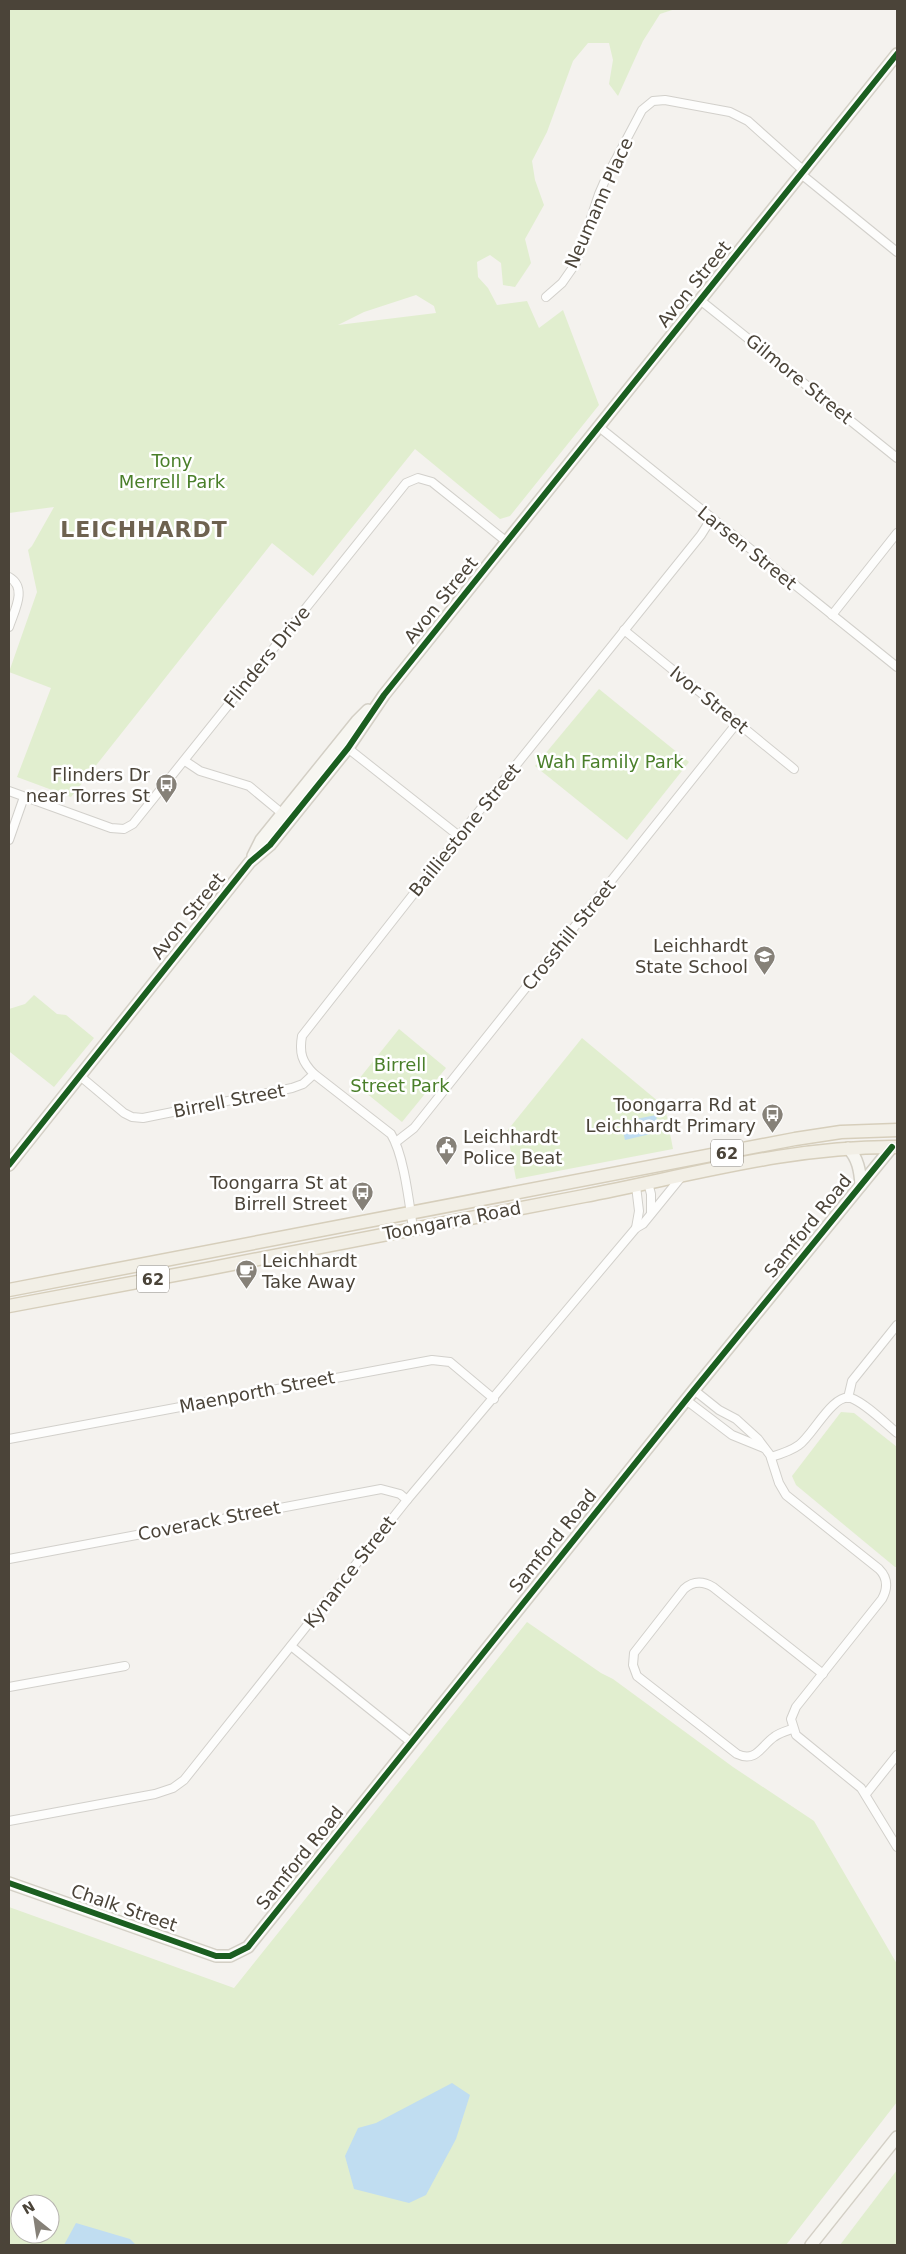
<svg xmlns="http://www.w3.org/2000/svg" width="906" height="2254" viewBox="0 0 906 2254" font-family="'DejaVu Sans',sans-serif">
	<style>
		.green { fill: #e1eecf; fill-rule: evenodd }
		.water { fill: #c0ddf1 }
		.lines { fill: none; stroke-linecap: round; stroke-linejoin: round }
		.street-casing { stroke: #d2d0cb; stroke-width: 10 }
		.secondary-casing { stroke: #d3cfc5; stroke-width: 14 }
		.primary-casing { stroke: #d6cebb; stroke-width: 15 }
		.street { stroke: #fdfdfc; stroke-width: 8 }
		.secondary { stroke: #f7f6f1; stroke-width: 11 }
		.primary { stroke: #f2efe6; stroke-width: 12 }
		.cycleway-casing { stroke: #fff; stroke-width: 9 }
		.cycleway { stroke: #1b5e20; stroke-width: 6 }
		.labels { text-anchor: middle; stroke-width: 5; stroke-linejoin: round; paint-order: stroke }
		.shield { fill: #fff; stroke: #817c74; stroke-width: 1 }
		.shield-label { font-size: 16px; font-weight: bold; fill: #4b4439 }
		.street-label { font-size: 18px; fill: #4b4439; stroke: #fff }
		.park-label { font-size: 18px; fill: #4a7f2a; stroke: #fff }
		.poi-label { font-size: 18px; fill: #4b4439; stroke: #fff; text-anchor: end }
		.district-label { font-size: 22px; font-weight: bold; letter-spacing: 1px; fill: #6e6250; stroke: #fff }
	</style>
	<rect width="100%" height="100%" fill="#f4f2ee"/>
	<!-- green -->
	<g class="green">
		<path d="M9,9H675L660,14L643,41L618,96L609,84L613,60L609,43H588L573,61L547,132L532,161L535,180L544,205L525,239L531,263L515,287L503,285L501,263L490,255L477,262L478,277L488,288L497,305L527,301L539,328L563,310L599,405L510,516L500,519L415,449L313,576L272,543L71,797L17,777L51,688L9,672L37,592L28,550L32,546L54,507L9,513ZM416,295L434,306L436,313L338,325L364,312Z"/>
		<polygon points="599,689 689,762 627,840 535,766"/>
		<polygon points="34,995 57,1014 66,1015 94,1038 54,1087 10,1052 9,1009 25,1004"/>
		<polygon points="399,1029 446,1068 402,1122 355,1084"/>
		<polygon points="582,1038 665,1107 673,1149 516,1179 507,1131"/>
		<polygon points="841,1412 854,1413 897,1447 897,1567 895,1567 796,1485 792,1476"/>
		<path d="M527,1622L601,1673L613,1679L733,1767L814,1821L897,1964V2102L786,2245H9V1907L234,1988ZM20,2204H50V2234H20Z"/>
		<polygon points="897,2170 897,2245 840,2245"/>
	</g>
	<!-- water -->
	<g class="water">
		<polygon points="656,1115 659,1132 625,1140 621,1122"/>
		<polygon points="452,2083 470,2095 456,2139 426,2195 409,2203 354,2189 345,2156 358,2128 376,2123"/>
		<polygon points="76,2223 130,2239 136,2245 64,2245"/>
	</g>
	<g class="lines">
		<defs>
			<g id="street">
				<polyline points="801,174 897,252"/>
				<polyline points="546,297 562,283 576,263 599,194 606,178 642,110 653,101 665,100 730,112 748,121 804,171"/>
				<polyline points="700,300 897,458"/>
				<polyline points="599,427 897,667"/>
				<path d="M9,577C28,588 14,611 9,627"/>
				<polyline points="832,615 897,533"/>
				<polyline points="624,630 794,769"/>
				<polyline points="345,746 459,836"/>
				<polyline points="185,761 200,771 249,786 284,815"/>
				<polyline points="9,791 111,828 124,829 133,824 406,483 418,478 432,482 507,542"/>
				<polyline points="9,840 24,797"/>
				<path d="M314,1074C302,1062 299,1053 302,1036L459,836L701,535L711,519"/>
				<path d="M80,1076L124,1113L132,1117L143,1118L292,1088L303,1084L314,1074L391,1134C404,1155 409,1202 413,1228"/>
				<polyline points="396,1142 414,1128 737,723"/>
				<polyline points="648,1183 651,1194 651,1213"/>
				<polyline points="636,1186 639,1211 636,1228"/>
				<path d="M694,1390L719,1410L736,1419L758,1439L770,1455L779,1483L786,1495L879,1569C888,1578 888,1588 882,1599L796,1707L791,1719L796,1735L861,1788L897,1847"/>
				<polyline points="848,1398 852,1381 897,1325"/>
				<polyline points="686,1400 732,1435 764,1448"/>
				<polyline points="9,1439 432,1360 450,1362 494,1399"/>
				<path d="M771,1457C781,1454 791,1451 799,1445C813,1435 833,1393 851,1398C865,1403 885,1423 897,1433"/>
				<polyline points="9,1559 381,1489 400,1494 407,1500"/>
				<polyline points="291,1646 412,1743"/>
				<polyline points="9,1687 125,1666"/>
				<path d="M792,1729C786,1731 779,1733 774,1737C761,1746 756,1763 737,1754L637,1676L633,1665L634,1653L684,1589C693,1581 703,1581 713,1587L823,1674"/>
				<polyline points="866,1794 897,1755"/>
				<polyline points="9,1821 155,1794 173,1788 184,1780 407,1500 636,1228 643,1224 682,1176"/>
			</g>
			<g id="secondary">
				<polyline points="253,856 261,840 357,721 368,710"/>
				<path d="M848,1148C858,1158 860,1171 861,1185"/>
				<polyline points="9,1165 250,862 270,845 348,748 384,695 897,54"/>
				<polyline points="9,1883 216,1956 230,1956 248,1947 694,1390 892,1147"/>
				<polyline points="811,2245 897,2137"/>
			</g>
			<g id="primary">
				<polyline points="9,1290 795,1139 841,1132 897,1130"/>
				<path d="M9,1306C201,1271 392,1233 584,1196C688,1176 790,1146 897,1147"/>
			</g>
		</defs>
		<!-- street casing -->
		<use href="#street" class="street-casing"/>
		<!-- secondary casing -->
		<use href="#secondary" class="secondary-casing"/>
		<!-- primary casing -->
		<use href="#primary" class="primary-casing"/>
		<!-- street -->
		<use href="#street" class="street"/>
		<!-- secondary -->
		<use href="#secondary" class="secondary"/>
		<!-- primary -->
		<use href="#primary" class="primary"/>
		<defs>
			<g id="cycleway">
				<polyline points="9,1165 250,862 270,845 348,748 384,695 897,54"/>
				<polyline points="9,1883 216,1956 230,1956 248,1947 694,1390 892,1147"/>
			</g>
		</defs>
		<!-- cycleway casing -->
		<use href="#cycleway" class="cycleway-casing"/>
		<!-- cycleway -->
		<use href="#cycleway" class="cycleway"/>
	</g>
	<!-- icons -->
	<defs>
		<symbol id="bus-pin" viewBox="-11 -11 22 30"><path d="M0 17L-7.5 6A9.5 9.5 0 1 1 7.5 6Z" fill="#868178" stroke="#fff"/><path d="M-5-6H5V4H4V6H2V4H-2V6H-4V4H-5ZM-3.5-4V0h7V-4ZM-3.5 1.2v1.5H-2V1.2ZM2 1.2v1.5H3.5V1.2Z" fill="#fff"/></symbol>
		<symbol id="school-pin" viewBox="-11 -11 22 30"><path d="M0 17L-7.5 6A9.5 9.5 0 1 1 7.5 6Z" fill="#868178" stroke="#fff"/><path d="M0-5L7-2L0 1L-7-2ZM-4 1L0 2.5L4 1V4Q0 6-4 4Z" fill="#fff"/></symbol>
		<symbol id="civic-pin" viewBox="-11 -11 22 30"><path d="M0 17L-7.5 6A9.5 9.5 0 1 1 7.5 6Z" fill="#868178" stroke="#fff"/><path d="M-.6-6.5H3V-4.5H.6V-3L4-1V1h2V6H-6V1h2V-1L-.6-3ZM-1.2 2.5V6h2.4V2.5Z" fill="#fff"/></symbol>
		<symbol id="cafe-pin" viewBox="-11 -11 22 30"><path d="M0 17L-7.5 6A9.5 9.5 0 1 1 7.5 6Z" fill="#868178" stroke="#fff"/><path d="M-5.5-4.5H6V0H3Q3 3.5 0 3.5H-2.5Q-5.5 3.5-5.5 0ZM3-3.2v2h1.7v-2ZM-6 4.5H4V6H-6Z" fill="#fff"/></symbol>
	</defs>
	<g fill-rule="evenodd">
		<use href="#bus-pin" x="154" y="772" width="25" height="34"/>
		<use href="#school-pin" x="752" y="944" width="25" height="34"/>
		<use href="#bus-pin" x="760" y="1102" width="25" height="34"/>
		<use href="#civic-pin" x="434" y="1134" width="25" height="34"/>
		<use href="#bus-pin" x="350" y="1180" width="25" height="34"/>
		<use href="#cafe-pin" x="234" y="1258" width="25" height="34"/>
	</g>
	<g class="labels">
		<!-- shield labels -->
		<g class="shield">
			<rect x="711" y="1139.5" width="32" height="27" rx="4"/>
			<rect x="137" y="1265.5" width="32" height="27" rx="4"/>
		</g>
		<g class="shield-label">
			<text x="727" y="1159">62</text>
			<text x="153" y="1285">62</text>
		</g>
		<!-- street labels -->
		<g class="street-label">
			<text transform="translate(599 203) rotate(-66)" y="6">Neumann Place</text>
			<text transform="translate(694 284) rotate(-51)" y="6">Avon Street</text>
			<text transform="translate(799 379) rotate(39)" y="6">Gilmore Street</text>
			<text transform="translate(747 548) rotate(39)" y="6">Larsen Street</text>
			<text transform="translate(441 600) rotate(-51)" y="6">Avon Street</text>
			<text transform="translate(267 657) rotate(-51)" y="6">Flinders Drive</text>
			<text transform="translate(709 700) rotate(39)" y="6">Ivor Street</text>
			<text transform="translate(465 830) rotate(-51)" y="6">Bailliestone Street</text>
			<text transform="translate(188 916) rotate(-51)" y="6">Avon Street</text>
			<text transform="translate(569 935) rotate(-51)" y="6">Crosshill Street</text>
			<text transform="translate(229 1101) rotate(-11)" y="6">Birrell Street</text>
			<text transform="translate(452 1221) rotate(-11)" y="6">Toongarra Road</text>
			<text transform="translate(808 1226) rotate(-51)" y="6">Samford Road</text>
			<text transform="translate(257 1392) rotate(-11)" y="6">Maenporth Street</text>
			<text transform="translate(209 1521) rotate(-11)" y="6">Coverack Street</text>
			<text transform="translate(553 1541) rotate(-51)" y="6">Samford Road</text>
			<text transform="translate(350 1572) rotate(-52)" y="6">Kynance Street</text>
			<text transform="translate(300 1858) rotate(-51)" y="6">Samford Road</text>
			<text transform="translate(124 1908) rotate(19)" y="6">Chalk Street</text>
		</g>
		<!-- park labels -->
		<g class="park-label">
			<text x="172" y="467">Tony<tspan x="172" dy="21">Merrell Park</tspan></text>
			<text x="610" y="768">Wah Family Park</text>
			<text x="400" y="1071">Birrell<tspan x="400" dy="21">Street Park</tspan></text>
		</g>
		<!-- poi labels -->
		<g class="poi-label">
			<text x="150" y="781">Flinders Dr<tspan x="150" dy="21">near Torres St</tspan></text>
			<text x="748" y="952">Leichhardt<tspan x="748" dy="21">State School</tspan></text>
			<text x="756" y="1111">Toongarra Rd at<tspan x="756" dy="21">Leichhardt Primary</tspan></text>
			<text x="463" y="1143" text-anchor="start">Leichhardt<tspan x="463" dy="21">Police Beat</tspan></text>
			<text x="347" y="1189">Toongarra St at<tspan x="347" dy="21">Birrell Street</tspan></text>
			<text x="262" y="1267" text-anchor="start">Leichhardt<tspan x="262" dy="21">Take Away</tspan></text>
		</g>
		<!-- district labels -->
		<g class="district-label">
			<text x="144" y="537">LEICHHARDT</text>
		</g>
	</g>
	<!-- border -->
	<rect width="906" height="2254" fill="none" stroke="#4b4439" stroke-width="20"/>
	<!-- north arrow -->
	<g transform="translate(35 2219) rotate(330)"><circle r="24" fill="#ffffff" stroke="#b7b4b0"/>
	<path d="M0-4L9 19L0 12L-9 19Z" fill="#868178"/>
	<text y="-8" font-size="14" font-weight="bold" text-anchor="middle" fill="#4b4439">N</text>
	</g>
</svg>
